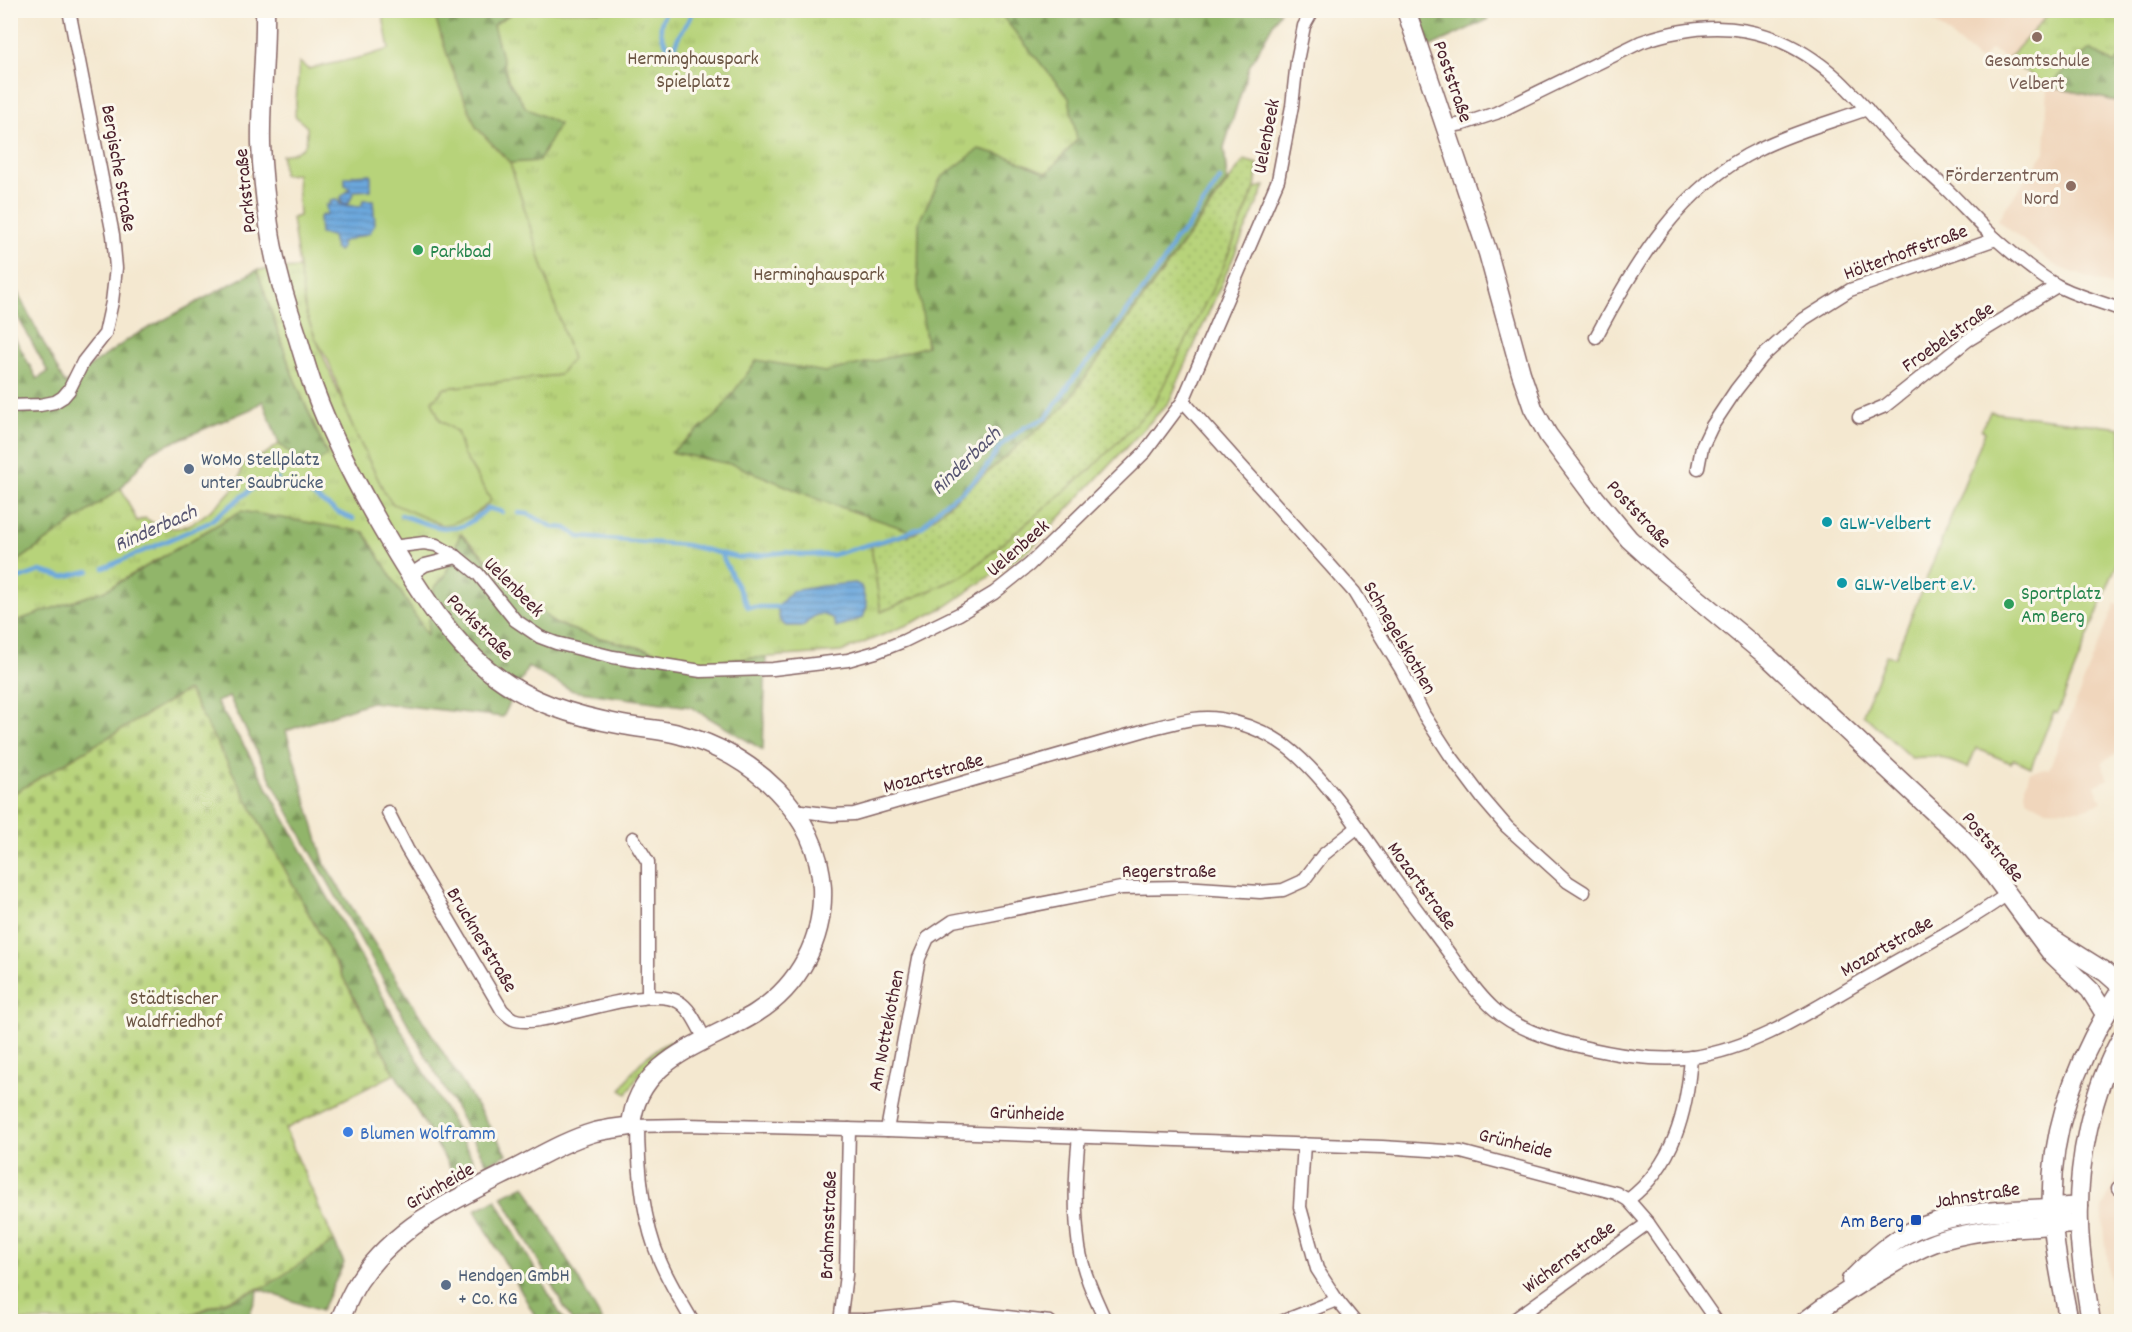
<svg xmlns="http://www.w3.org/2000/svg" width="2132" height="1332" viewBox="0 0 2132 1332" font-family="Dekko,sans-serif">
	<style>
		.built { fill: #f0d6bc }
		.grass { fill: url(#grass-tufts); stroke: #807952; stroke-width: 1.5 }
		.forest { fill: url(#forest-firs); stroke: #6e6a4a; stroke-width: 1.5 }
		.cemetery { fill: url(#cemetery-stones); stroke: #807952; stroke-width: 1.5 }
		.garden { fill: url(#garden-dots); stroke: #807952; stroke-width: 1.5 }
		.pitch { fill: #b7d37a; stroke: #807952; stroke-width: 1.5 }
		.water { fill: url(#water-rules); stroke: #5b6484; stroke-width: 1.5 }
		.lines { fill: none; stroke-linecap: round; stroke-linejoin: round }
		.stream { stroke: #6ca8dd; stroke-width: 4.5 }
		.street-casing { stroke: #866565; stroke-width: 15 }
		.secondary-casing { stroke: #866565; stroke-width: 21 }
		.street { stroke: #fff; stroke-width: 12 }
		.secondary { stroke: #fff; stroke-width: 18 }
		.education-dot { fill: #8d6e63; stroke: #fbf7ec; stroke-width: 2 }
		.leisure-dot { fill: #2e9e5b; stroke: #fbf7ec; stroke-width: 2 }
		.service-dot { fill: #5c6f8a; stroke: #fbf7ec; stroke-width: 2 }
		.culture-dot { fill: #0f9aa8; stroke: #fbf7ec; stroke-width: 2 }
		.shop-dot { fill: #3f7fe0; stroke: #fbf7ec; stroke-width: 2 }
		.transit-dot { fill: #1a4fb4; stroke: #fbf7ec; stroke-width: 2 }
		.labels { text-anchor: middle; stroke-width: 6; stroke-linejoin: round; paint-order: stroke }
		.park-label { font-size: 20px; fill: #6b5543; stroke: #fbf7ec }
		.education-label { font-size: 20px; fill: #785e54; stroke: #fbf7ec }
		.street-label { font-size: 20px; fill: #4a1f2b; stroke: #fbf7ec }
		.leisure-label { font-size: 20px; fill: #27864d; stroke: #fbf7ec; text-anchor: start }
		.service-label { font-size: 20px; fill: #4e5e75; stroke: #fbf7ec; text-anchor: start }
		.culture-label { font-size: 20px; fill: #0d838f; stroke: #fbf7ec; text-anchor: start }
		.shop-label { font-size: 20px; fill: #366cbe; stroke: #fbf7ec; text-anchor: start }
		.transit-label { font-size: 20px; fill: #164399; stroke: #fbf7ec; text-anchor: end }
		.water-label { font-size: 21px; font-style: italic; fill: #585672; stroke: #fbf7ec }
	</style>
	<defs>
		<pattern id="grass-tufts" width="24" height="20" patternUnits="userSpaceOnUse" patternTransform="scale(1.5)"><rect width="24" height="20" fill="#b7d37a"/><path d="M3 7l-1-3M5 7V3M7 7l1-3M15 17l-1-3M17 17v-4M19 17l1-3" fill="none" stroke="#9fb56a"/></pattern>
		<pattern id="forest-firs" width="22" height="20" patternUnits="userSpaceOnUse" patternTransform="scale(1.5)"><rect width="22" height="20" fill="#91b56a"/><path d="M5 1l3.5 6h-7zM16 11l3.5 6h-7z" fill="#789357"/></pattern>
		<pattern id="cemetery-stones" width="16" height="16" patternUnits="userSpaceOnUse" patternTransform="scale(1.5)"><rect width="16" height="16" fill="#b7d37a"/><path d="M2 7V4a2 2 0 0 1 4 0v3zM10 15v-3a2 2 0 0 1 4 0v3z" fill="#9fb56a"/></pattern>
		<pattern id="garden-dots" width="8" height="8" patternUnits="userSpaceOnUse" patternTransform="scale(1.5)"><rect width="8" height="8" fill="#b7d37a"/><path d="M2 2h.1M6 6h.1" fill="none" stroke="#9fb56a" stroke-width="1.8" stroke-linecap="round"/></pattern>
		<pattern id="water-rules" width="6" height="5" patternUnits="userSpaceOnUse" patternTransform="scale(1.5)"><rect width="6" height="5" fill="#6ca8dd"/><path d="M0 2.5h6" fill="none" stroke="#5b88b3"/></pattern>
	</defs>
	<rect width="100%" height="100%" fill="#fbf7ec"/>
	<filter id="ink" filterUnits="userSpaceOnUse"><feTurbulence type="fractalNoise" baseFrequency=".0167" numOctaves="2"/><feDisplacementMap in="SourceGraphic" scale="12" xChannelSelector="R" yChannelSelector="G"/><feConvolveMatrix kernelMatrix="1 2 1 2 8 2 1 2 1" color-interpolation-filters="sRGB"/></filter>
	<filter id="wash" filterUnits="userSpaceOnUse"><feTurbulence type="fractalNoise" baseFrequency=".008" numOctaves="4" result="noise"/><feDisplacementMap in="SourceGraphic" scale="24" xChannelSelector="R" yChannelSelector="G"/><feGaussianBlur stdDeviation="1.35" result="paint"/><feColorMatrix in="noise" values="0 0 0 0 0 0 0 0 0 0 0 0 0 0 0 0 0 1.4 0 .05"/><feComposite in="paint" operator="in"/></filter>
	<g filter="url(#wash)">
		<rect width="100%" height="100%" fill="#f4e8d0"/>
		<!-- built -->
		<g class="built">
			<polygon points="1922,11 2107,11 2048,86 2121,102 2121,289 2057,267 1997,220 2045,152 2048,86 1991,49 1980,61"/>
			<polygon points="2115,603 2122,605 2121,751 2101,762 2108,779 2095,785 2102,802 2079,810 2045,809 2026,799 2026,785 2030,771 2049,769"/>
			<polygon points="2121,1159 2121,1321 2114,1321 2102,1208 2115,1183"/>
		</g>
		<!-- grass -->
		<g class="grass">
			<path d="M433,11H1280L1249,67L1224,147L1227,182L916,533L871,546L881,612L965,575L1092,468L1222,270L1255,188L1265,186L1169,402L1031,548L945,607L912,623L841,652L698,662L588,635L554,623L461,534L445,576L434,588L427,636L241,511L106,590L11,623L10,567L121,488L137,521L145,518C154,524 165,529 177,528C195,527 227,498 237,483C241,477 241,471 242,465L265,454L279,444L309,469L327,455L293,376L257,270L301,268L306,314L316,339L353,428L385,493L393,504L491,500L463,454L457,432L440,420L432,401L445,388L559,375Z"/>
			<polygon points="2051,11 2121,11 2121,102 2048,86 2007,60"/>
			<path d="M670,1041L673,1047C652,1060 638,1073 627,1094L621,1090C634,1066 646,1055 670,1041Z"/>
		</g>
		<!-- forest -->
		<g class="forest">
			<polygon points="433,11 515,11 493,25 508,80 526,108 559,124 539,161 510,163 476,127 450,64"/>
			<polygon points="998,11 1280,11 1249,67 1224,147 1227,182 1064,407 916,533 820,500 735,465 671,452 716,416 757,360 825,372 879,360 927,346 918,286 919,221 941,178 979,149 1009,157 1047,173 1077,140 1069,98"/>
			<polygon points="1417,11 1417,10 1489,11 1487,20 1429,47"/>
			<polygon points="2090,49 2114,64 2121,57 2121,102 2048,86"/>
			<polygon points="257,270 293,376 327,455 309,469 279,444 263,401 251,409 152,451 121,488 11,566 10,329 37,379 48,372 11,304 11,280 65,384 132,337"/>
			<polygon points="241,511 364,532 427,635 434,588 445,576 460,534 554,623 588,635 698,662 766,657 763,750 691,707 573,691 528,667 503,717 371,702 286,731 325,865 507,1154 487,1164 279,795 229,697 216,702 246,749 478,1169 457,1179 395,1074 188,690 11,795 10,623 106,590"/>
			<polygon points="525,1185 602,1321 572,1321 502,1196"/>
			<polygon points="496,1200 564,1321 538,1321 475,1210"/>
			<polygon points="334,1241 344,1263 321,1311 259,1289 247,1321 173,1322 258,1289"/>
		</g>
		<!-- cemetery -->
		<polygon class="cemetery" points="188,690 395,1074 285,1129 334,1241 268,1285 173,1321 11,1321 11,795"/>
		<!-- garden -->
		<polygon class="garden" points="1244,160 1258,164 1255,188 1222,270 1153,406 1092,468 965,575 881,612 871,546 916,533 1064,407"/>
		<!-- pitch -->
		<g class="pitch">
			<path d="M382,11H433L450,64L476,127L510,163L572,359L559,375L445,388L432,401L440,420L457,432L463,454L491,500C481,513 458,523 442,525L393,504L385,493L353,428L328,360L316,339L306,314L292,218L299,216L297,174L283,175L282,155C303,151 308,149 307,127L295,116L299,62L308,69L367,56L389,49Z"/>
			<polygon points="1990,412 2121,428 2121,553 2057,714 2054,712 2031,767 2013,759 2011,763 1976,748 1968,768 1937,756 1911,758 1863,714 1886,655 1895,657 1985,432 1981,429"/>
		</g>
		<!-- water -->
		<g class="water">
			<polygon points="371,174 371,190 354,191 349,203 345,204 341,202 341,197 350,189 345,185 345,177 352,177 353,175"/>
			<polygon points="337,199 340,204 359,207 362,205 363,200 373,200 375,223 370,233 341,242 342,247 338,251 335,249 332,236 320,234 319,219 321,216 327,214 326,205 331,204 330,200"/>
			<path d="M855,583L861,586L867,606L863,618L836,627L832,618C816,611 815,615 803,626H786L780,621L777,607L792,591L822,586Z"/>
		</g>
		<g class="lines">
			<!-- stream -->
			<g class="stream">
				<path d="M667,10C658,25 659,33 668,47L673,48"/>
				<path d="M675,47C676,33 689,27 692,10"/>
				<polyline points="306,491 337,512 353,519"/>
				<polyline points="518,513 528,514 553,527 566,528 579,537 686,545 740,558 786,552 801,555 832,555 899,536 922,527 942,505 963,491 983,472 1001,445 1025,427 1046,418 1079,371 1099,350 1164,261 1175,239 1187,228 1220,179"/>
				<path d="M401,515C420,521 444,534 465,525C473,521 481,514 488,508L502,512"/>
				<polyline points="721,554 748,607 777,607"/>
				<polyline points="104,568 208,523 253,488 278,479"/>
				<polyline points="10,582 40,571 63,577 89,571"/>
			</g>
		</g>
	</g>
	<g filter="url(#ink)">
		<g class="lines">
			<defs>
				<g id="street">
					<path d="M1445,127L1463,124L1496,113L1641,42C1716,16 1779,25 1839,80C1860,100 1878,123 1898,144C1913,159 1929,173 1944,187C1962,204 1978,223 1996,239C2012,253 2039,276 2058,286C2077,296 2101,302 2122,310"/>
					<path d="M1596,337C1635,263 1681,186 1759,149C1793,132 1831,122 1867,109"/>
					<polyline points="1183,401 1354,592 1401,669 1424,715 1450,755 1483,799 1507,827 1568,882 1584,892"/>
					<polyline points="10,406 40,405 55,402 63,397 69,390 83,362 105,334 112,302 116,268 113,235 69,10"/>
					<polyline points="1859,417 1885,406 1968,340 2057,286"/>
					<polyline points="1698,468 1702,447 1712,426 1736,390 1762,357 1804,319 1850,290 1996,239"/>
					<polyline points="392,547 424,543 436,545 457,557 478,574 515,620 540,637 556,643 613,657 701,671 773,669 848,660 876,652 904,641 959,614 994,593 1029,565 1145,452 1183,401 1278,180 1292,106 1297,61 1304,26 1313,10"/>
					<polyline points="410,575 425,565 457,557"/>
					<path d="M794,810L832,815L854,814L1153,728C1175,723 1198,715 1220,719C1244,723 1267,732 1287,747C1326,777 1364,836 1392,876C1411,903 1432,929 1451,956C1464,974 1477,994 1494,1009C1515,1028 1547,1038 1574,1045C1612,1054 1653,1062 1693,1057C1758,1048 1816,1007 1872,975C1917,949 1964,925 2006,895"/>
					<path d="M388,812L407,849L502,1010C505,1013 509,1017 513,1019C522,1023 534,1021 544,1019C577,1014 652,986 679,1002C691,1009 698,1027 705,1039"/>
					<polyline points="633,838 648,862 648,996"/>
					<path d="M638,1125C638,1168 643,1222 660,1261C669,1282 681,1302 693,1322"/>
					<polyline points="631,1126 686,1125 887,1130 1382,1147 1461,1152 1616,1193 1628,1200 1648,1223 1717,1322"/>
					<polyline points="887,1130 919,958 928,938 953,921 1121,888 1183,887 1260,892 1283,890 1303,881 1323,855 1358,827"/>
					<path d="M1079,1136C1075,1173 1074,1211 1079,1247C1083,1273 1095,1298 1106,1322"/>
					<polyline points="1304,1144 1300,1207 1317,1269 1337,1300 1355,1322"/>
					<polyline points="2118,1188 2122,1187"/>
					<path d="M1628,1200C1674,1165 1687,1112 1691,1057"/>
					<polyline points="841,1320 868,1320 955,1311 1050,1322"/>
					<polyline points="840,1322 846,1275 849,1129"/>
					<polyline points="1281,1322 1337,1300"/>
					<polyline points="1511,1322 1648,1223"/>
				</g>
				<g id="secondary">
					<path d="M265,10C266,55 260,99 261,144C262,170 265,198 269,225C274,262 284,297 296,332C302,351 307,370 314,389C335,446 365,501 397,554C422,595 450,639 488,670C527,702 574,716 623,725C642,729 663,729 681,735C751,753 819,813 822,888C824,939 799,986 756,1013C707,1044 637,1057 631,1126C620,1128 607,1129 595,1132C564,1141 537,1158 509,1172C453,1200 395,1227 359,1281C351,1293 345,1308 339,1322"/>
					<polyline points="1406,10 1488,253 1521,373 1533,408 1548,435 1595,498 1629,539 1663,570 1769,658 1966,842 1987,866 2051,953 2090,990 2105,1014"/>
					<polyline points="2038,930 2105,972 2122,987"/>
					<path d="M1851,1280C1872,1259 1896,1236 1924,1226C1974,1207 2028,1211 2079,1206"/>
					<path d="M1804,1322C1831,1301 1859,1283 1889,1266C1906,1256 1923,1246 1942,1240C1986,1227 2034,1226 2079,1224"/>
					<path d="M2069,1322C2062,1285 2054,1249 2052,1212C2048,1131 2078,1055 2122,988"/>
					<path d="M2091,1322C2086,1289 2080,1257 2079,1225C2077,1162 2091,1092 2122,1037"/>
				</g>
			</defs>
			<!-- street casing -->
			<use href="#street" class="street-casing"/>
			<!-- secondary casing -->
			<use href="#secondary" class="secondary-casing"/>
			<!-- street -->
			<use href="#street" class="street"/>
			<!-- secondary -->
			<use href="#secondary" class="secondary"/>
		</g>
	</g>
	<!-- markers -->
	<g class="education-dot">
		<circle cx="2037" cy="37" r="6"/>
		<circle cx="2071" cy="186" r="6"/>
	</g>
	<g class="leisure-dot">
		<circle cx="418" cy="250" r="6"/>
		<circle cx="2009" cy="604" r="6"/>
	</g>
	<g class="service-dot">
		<circle cx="189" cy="469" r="6"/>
		<circle cx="446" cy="1285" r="6"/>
	</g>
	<g class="culture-dot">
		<circle cx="1827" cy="522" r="6"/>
		<circle cx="1842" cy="583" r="6"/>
	</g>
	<circle class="shop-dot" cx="348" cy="1132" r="6"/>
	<rect class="transit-dot" x="1910" y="1214" width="12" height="12" rx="3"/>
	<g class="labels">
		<!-- park labels -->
		<g class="park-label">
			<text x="693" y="64">Herminghauspark<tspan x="693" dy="23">Spielplatz</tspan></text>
			<text x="819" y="280">Herminghauspark</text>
			<text x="174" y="1004">Städtischer<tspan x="174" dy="23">Waldfriedhof</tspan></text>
		</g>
		<!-- education labels -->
		<g class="education-label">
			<text x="2037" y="66">Gesamtschule<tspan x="2037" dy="23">Velbert</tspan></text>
			<text x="2059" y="181" text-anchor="end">Förderzentrum<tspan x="2059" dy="23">Nord</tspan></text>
		</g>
		<!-- street labels -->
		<g class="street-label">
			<text transform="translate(1454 81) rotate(71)" y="7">Poststraße</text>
			<text transform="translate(1265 136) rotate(-79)" y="7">Uelenbeek</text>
			<text transform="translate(120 168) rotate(80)" y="7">Bergische Straße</text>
			<text transform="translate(244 191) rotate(-96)" y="7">Parkstraße</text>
			<text transform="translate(1905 251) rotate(-20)" y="7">Hölterhoffstraße</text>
			<text transform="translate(1947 336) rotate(-35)" y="7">Froebelstraße</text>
			<text transform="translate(1640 513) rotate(47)" y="7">Poststraße</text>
			<text transform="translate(1017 547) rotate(-41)" y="7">Uelenbeek</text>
			<text transform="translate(515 586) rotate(45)" y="7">Uelenbeek</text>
			<text transform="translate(481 626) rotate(45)" y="7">Parkstraße</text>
			<text transform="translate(1401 637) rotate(60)" y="7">Schnegelskothen</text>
			<text transform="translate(933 772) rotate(-16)" y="7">Mozartstraße</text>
			<text transform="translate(1994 846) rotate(50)" y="7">Poststraße</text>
			<text x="1169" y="877">Regerstraße</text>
			<text transform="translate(1423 885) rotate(54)" y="7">Mozartstraße</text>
			<text transform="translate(483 939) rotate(59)" y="7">Brucknerstraße</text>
			<text transform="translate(1886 945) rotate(-30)" y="7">Mozartstraße</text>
			<text transform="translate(885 1030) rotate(-79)" y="7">Am Nottekothen</text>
			<text transform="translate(1027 1112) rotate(2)" y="7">Grünheide</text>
			<text transform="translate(1516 1142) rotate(14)" y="7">Grünheide</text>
			<text transform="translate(439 1185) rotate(-30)" y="7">Grünheide</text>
			<text transform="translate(1977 1194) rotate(-9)" y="7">Jahnstraße</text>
			<text transform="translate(827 1225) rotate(-88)" y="7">Brahmsstraße</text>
			<text transform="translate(1568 1256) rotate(-36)" y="7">Wichernstraße</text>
		</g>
		<!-- leisure labels -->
		<g class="leisure-label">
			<text x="430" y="257">Parkbad</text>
			<text x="2021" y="599">Sportplatz<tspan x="2021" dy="23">Am Berg</tspan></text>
		</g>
		<!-- service labels -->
		<g class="service-label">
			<text x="201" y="465">WoMo Stellplatz<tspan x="201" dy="23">unter Saubrücke</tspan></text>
			<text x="458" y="1281">Hendgen GmbH<tspan x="458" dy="23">+ Co. KG</tspan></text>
		</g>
		<!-- culture labels -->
		<g class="culture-label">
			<text x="1839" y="529">GLW-Velbert</text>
			<text x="1854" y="590">GLW-Velbert e.V.</text>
		</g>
		<!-- shop labels -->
		<g class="shop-label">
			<text x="360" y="1139">Blumen Wolframm</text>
		</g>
		<!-- transit labels -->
		<g class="transit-label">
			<text x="1904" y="1227">Am Berg</text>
		</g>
		<!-- water labels -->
		<g class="water-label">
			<text transform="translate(965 460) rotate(-44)" y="7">Rinderbach</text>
			<text transform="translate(155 527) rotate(-24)" y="7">Rinderbach</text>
		</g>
	</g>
	<!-- margin -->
	<rect width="2132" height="1332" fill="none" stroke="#fbf7ec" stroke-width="36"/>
</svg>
